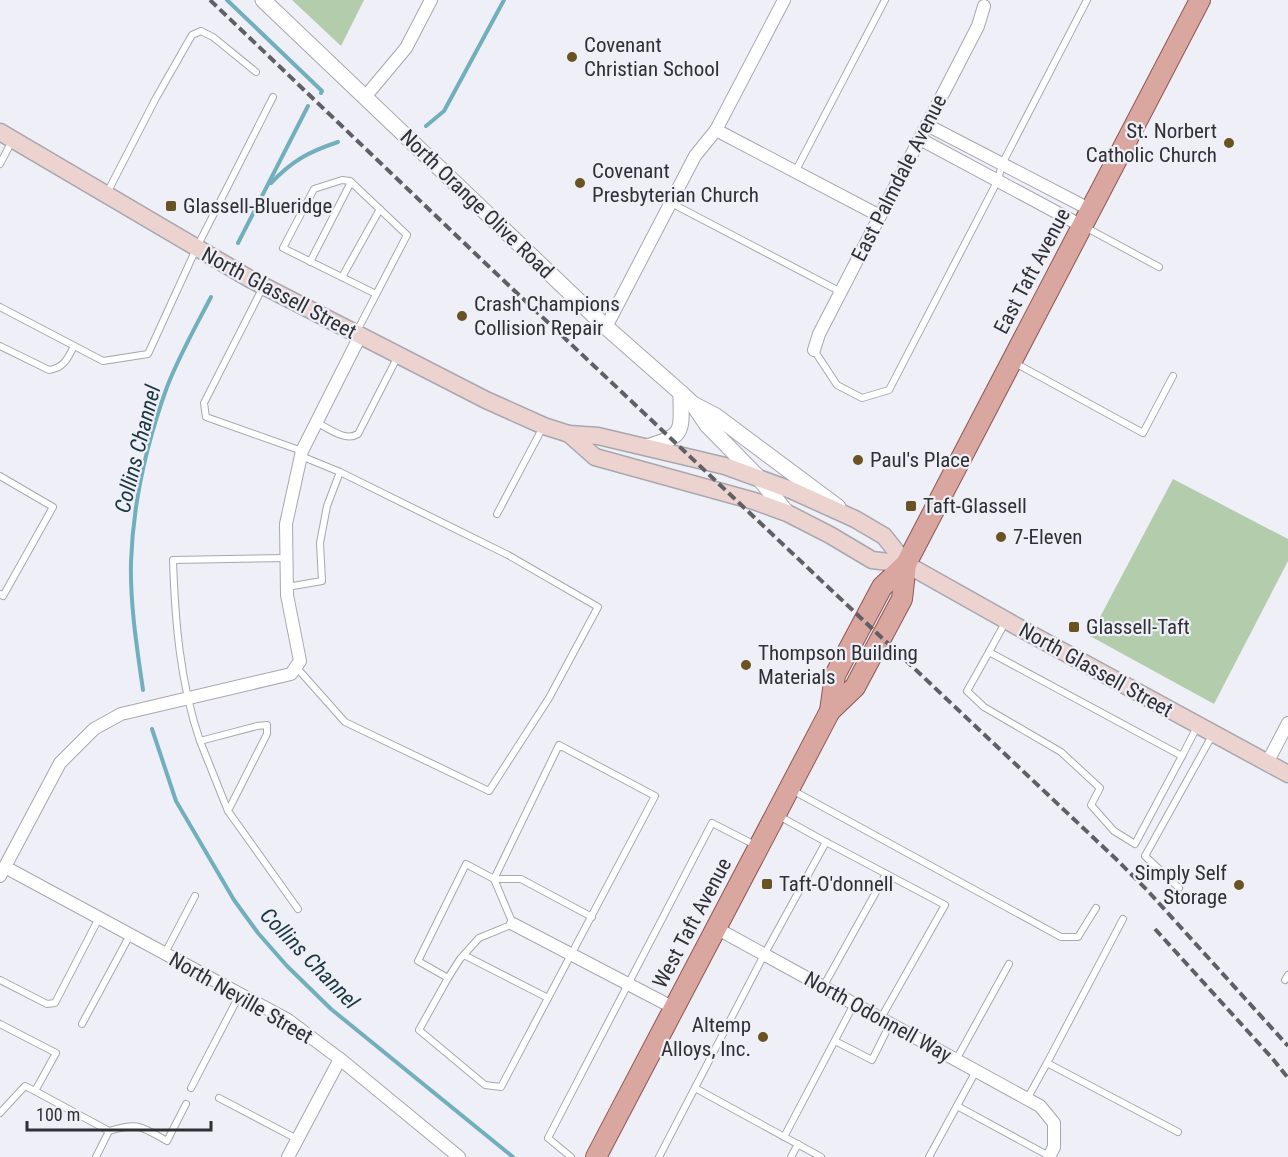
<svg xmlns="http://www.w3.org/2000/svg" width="1288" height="1157" viewBox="0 0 1288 1157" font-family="'Roboto Condensed',sans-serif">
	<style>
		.green { fill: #b3cdac }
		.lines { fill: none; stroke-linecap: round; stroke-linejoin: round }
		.stream { stroke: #71afbd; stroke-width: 4 }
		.service-casing { stroke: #a7a7af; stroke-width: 8 }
		.minor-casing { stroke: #a7a7af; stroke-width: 14 }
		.tertiary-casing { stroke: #a7a7af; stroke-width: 17 }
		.secondary-casing { stroke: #a7a7af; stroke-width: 19 }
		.primary-casing { stroke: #8f5650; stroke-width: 22 }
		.service { stroke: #fff; stroke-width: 6 }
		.minor { stroke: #fff; stroke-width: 12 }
		.tertiary { stroke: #fff; stroke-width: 15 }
		.secondary { stroke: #edd3cf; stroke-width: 16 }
		.primary { stroke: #daa6a0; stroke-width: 20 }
		.rail { stroke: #5f5f64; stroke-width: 4; stroke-dasharray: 9 4.5; stroke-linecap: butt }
		.poi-dot { fill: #6b5223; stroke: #efeff8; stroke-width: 2 }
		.labels { text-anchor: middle; stroke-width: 4.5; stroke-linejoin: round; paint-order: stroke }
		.poi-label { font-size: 21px; fill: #303033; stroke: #efeff8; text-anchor: start }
		.street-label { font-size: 21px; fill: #303033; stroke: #efeff8 }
		.water-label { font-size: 22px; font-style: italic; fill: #17363e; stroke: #efeff8 }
	</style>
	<rect width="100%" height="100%" fill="#efeff8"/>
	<!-- green -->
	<g class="green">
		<polygon points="292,0 364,0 341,46"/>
		<polygon points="1173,479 1288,539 1288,561 1214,704 1090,636"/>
	</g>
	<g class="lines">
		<!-- stream -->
		<g class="stream">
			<polyline points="227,0 322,91 321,93"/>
			<polyline points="426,126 444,111 504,0"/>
			<path d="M271,183C292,161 308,152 338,142"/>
			<polyline points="238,243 308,106"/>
			<path d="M143,690C137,648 130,605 131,562C133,503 147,442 167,387C179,356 196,326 211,297"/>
			<polyline points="152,729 176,801 234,900 258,933 287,966 331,1009 513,1157"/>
		</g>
		<defs>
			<g id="service">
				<polyline points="0,164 12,141"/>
				<polyline points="795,172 885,0"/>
				<polyline points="107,193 156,98 192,35 201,31 213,37 256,72"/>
				<polyline points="671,203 841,292"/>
				<polyline points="1085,227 1159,267"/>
				<polyline points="310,262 351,182"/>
				<polyline points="342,277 380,209"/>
				<polyline points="263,287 204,403 206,417 302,451"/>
				<polyline points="0,307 103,361 148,354 196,249 273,97"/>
				<polyline points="356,333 407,235 350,181 342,180 314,189 283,248 376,294"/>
				<path d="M0,346L49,370C64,368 68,358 74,346"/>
				<polyline points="814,350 837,385 862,398 889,390 998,180 1002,164 1087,0"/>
				<polyline points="1015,363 1143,433 1173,376"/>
				<path d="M316,422C328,428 345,442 358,434L398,356"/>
				<polyline points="0,476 53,507 3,596 0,594"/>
				<polyline points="497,514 543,427"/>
				<path d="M286,558L173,560C175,620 180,683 200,741L257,726L267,725V734L228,811L298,909"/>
				<polyline points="287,587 322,581 320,543 327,506 340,472 301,456"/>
				<polyline points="1006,621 989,652 1182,756 1198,725"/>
				<polyline points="989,652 967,691 984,707 1061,752 1100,788 1091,805 1114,831 1135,844 1182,756"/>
				<polyline points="297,668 345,722 489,791 549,698 598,607 508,555 340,472"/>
				<polyline points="200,741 228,811"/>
				<polygon points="559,745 655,796 501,1087 485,1085 419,1030 448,978 418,961 466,864 494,879"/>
				<polyline points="792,790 1061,937 1078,937 1096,908"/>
				<polyline points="779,816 826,842"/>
				<polyline points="1179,888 1145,856 1213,734"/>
				<polyline points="165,953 195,896"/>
				<polyline points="464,955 548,998"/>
				<polyline points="448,978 460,959 479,938 513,924 494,879 521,879 592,917"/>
				<polyline points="0,980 47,1004 55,1003 99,918"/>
				<polyline points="1285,980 1288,975"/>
				<polyline points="823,987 886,874"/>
				<polyline points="0,1024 56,1053 35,1091 109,1131 96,1157"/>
				<polyline points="82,1024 130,935"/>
				<polyline points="835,1041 872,1060 890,1024"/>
				<polyline points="956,1060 1009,964"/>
				<polyline points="1047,1063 1123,919"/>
				<polyline points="191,1088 240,994"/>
				<polyline points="695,1088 821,1157"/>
				<polyline points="219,1098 297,1139"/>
				<polyline points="1027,1099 1047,1063 1178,1132"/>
				<polyline points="957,1106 1049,1156"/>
				<polyline points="0,1113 25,1086 35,1091"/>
				<path d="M109,1131C139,1122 140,1126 167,1141L186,1104"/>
				<polyline points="784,1137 854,1004"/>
				<polyline points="571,1157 548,1138 712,823 757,846"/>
				<polyline points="659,1157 764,955 826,842 945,905 881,1018"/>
				<polyline points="791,1157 798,1144"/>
				<polyline points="929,1157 976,1071"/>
			</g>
			<g id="minor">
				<polyline points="365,97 406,48 431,0"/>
				<polyline points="927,125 1091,210"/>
				<polyline points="716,130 880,216"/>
				<polyline points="920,139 1082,226"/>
				<polyline points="606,327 695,156 716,130 784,0"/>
				<polyline points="814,350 819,334 978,26 984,6"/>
				<polyline points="1267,763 1288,723"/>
				<polyline points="5,867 288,1020 340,1059 459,1157"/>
				<polyline points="0,876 60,763 94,729 121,714 291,674 300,661 287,595 286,524 302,451 360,336"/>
				<polyline points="513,924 674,1008"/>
				<polyline points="716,928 1040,1106 1054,1123 1054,1147 1049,1157"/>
				<polyline points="288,1157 340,1059"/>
			</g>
			<g id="tertiary">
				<polyline points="263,0 606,327 681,393 693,404 716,416 838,507"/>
				<polyline points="693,404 707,425 758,477 787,513"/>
				<path d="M647,447C686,435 681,432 681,393"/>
			</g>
			<g id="secondary">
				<polyline points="0,132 250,279 486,400 544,426 569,434 598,436 725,466 791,490 855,519 884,536 906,564 1018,627 1288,774"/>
				<polyline points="569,434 595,457 754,501 787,513 830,535 872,560 906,564"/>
			</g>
			<g id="primary">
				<polyline points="830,711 835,675 882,587 906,564 1200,0"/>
				<polyline points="596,1157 830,711 855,687 902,599 906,564"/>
			</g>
		</defs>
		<!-- service casing -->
		<use href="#service" class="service-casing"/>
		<!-- minor casing -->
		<use href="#minor" class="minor-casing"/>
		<!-- tertiary casing -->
		<use href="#tertiary" class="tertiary-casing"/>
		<!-- secondary casing -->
		<use href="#secondary" class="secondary-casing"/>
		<!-- primary casing -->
		<use href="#primary" class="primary-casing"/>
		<!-- service -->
		<use href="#service" class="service"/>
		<!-- minor -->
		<use href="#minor" class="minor"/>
		<!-- tertiary -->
		<use href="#tertiary" class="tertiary"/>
		<!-- secondary -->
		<use href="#secondary" class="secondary"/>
		<!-- primary -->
		<use href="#primary" class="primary"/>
		<!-- rail -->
		<g class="rail">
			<polyline points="210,0 483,261 1116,859 1147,890 1288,1046"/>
			<polyline points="1155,929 1272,1058 1288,1078"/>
		</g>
	</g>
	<!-- markers -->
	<g class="poi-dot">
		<circle cx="572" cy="57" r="6"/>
		<circle cx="1229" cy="143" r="6"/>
		<circle cx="580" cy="183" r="6"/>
		<rect x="165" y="200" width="12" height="12" rx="3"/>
		<circle cx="462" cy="316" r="6"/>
		<circle cx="858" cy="460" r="6"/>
		<rect x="905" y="500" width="12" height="12" rx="3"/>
		<circle cx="1001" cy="537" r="6"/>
		<rect x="1068" y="621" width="12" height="12" rx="3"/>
		<circle cx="746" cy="665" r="6"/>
		<rect x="761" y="878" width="12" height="12" rx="3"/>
		<circle cx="1239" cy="885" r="6"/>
		<circle cx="763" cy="1037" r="6"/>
	</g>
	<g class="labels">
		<!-- poi labels -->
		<g class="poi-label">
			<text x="584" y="52">Covenant<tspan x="584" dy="24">Christian School</tspan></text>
			<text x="1217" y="138" text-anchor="end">St. Norbert<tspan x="1217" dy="24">Catholic Church</tspan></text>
			<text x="592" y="178">Covenant<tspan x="592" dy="24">Presbyterian Church</tspan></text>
			<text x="183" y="213">Glassell-Blueridge</text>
			<text x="474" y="311">Crash Champions<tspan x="474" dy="24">Collision Repair</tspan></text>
			<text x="870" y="467">Paul's Place</text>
			<text x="923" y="513">Taft-Glassell</text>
			<text x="1013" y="544">7-Eleven</text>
			<text x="1086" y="634">Glassell-Taft</text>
			<text x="758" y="660">Thompson Building<tspan x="758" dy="24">Materials</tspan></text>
			<text x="1227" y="880" text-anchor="end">Simply Self<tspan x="1227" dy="24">Storage</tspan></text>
			<text x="779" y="891">Taft-O'donnell</text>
			<text x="751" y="1032" text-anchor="end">Altemp<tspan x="751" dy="24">Alloys, Inc.</tspan></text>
		</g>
		<!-- street labels -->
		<g class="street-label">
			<text transform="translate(899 178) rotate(-63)" y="7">East Palmdale Avenue</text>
			<text transform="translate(477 204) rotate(44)" y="7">North Orange Olive Road</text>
			<text transform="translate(1032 271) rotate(-62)" y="7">East Taft Avenue</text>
			<text transform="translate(279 293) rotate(28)" y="7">North Glassell Street</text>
			<text transform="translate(1096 670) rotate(29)" y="7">North Glassell Street</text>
			<text transform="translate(692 923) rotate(-62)" y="7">West Taft Avenue</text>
			<text transform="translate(241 998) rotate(30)" y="7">North Neville Street</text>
			<text transform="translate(878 1017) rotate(29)" y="7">North Odonnell Way</text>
		</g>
		<!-- water labels -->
		<g class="water-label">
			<text transform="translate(137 449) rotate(-76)" y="8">Collins Channel</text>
			<text transform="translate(310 958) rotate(46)" y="8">Collins Channel</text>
		</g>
	</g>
	<!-- scale -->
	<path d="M27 1121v9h184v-9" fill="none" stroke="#303033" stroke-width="3"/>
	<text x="36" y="1121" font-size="18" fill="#303033" stroke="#efeff8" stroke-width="4.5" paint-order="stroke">100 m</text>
</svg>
